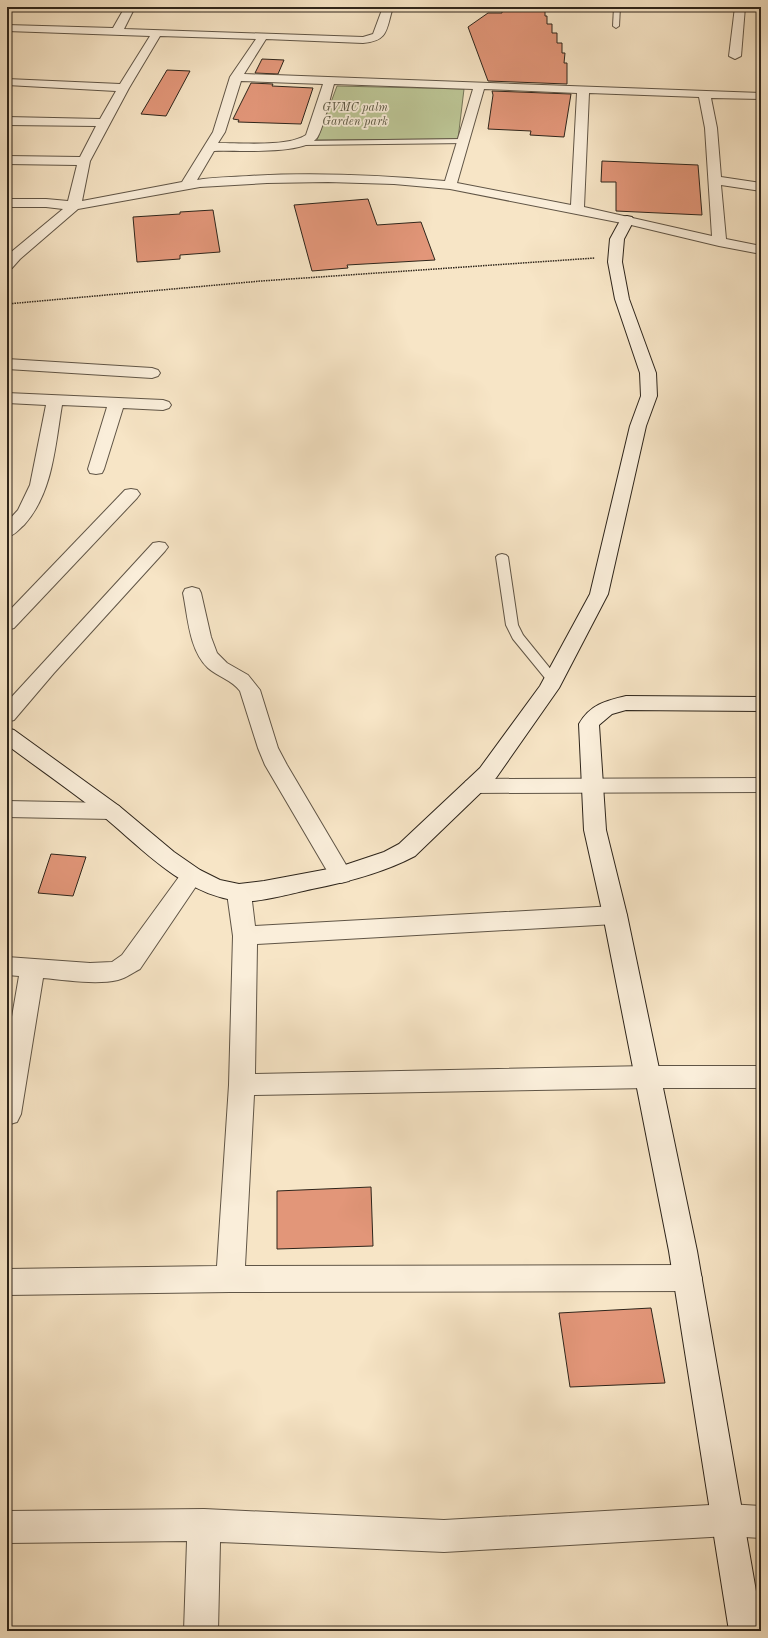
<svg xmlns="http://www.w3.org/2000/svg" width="768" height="1638" viewBox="0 0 768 1638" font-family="'Old Standard TT',serif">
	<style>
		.green { fill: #bcc595; stroke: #757558 }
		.building { fill: #e29679; stroke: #2e251b }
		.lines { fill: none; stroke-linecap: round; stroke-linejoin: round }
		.lane-casing { stroke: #605546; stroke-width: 2 }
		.street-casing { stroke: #605546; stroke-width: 2 }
		.secondary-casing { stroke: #2e251b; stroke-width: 2 }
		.path { stroke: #2e251b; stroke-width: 1.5; stroke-dasharray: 1.5 1; stroke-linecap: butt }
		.lane { fill: #faeeda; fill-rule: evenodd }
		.street { fill: #faeeda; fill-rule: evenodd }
		.secondary { fill: #faeeda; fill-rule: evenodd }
		.labels { text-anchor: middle; stroke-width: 3.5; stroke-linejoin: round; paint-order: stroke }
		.far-park-label { font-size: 12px; font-style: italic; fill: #595540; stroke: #faeeda }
	</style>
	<rect width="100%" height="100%" fill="#f7e5c6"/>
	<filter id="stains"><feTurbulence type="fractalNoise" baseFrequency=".005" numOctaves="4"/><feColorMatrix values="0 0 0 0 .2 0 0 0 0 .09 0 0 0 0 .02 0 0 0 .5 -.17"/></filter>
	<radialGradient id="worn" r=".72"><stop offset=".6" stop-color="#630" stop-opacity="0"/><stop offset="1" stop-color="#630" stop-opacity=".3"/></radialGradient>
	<!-- green -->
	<polygon class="green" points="337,86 464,89 458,139 317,140"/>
	<!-- building -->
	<g class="building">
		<polygon points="502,7 545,7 545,16 547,16 547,24 552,24 552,33 557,33 557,43 562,43 562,53 565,53 564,63 567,63 567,84 488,81 468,27 488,13 502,13"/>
		<polygon points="262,59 284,60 278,74 255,73"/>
		<polygon points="167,70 190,71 166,116 141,114"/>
		<polygon points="251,83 273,84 272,86 313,88 301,124 238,122 239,120 233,119"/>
		<polygon points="492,91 571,94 564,137 530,135 531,131 488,129 493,95"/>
		<polygon points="602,161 698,165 702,215 616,211 616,182 601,182"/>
		<polygon points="368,199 377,225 421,222 435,260 347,265 348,268 312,271 294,205"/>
		<polygon points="213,210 220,252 180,255 180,259 137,262 133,217 180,214 180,212"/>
		<polygon points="51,854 86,857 73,896 38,893"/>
		<polygon points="371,1187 373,1246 277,1249 277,1191"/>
		<polygon points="651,1308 665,1383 570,1387 559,1313"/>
	</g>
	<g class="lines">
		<defs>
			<g id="lane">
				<polygon points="455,7 496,7 500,9 497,11 458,9"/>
				<polygon points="614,7 620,7 619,26 616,28 613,26"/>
				<polygon points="464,139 468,141 467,143 303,145 299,143 303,141"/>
				<polygon points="502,554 506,555 508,557 518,625 523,635 557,677 559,680 557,683 549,683 513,639 506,625 496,557 498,555"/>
			</g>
			<g id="street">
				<path d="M125,7H135L124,29L363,37L373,34L383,7H393C386,29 389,41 363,43L266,39L244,74L761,93V99L711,98L717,128L721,177L761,183V191L721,185L726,239L761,246V254L719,246L627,224L450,189L394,184L328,182L267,183L200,187L78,209L20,259L12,268L7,269V256L10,253L63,209L46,207H7V199H46L68,201L77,165L7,164V156L80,157L96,126L7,125V117L100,119L116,91L7,85V79L120,84L150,36L7,31V25L113,28ZM160,36L256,39L230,77L213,132L182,182L82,201L90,161L129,88ZM241,81L323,84L306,135C288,147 241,143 218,143L225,132ZM334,84L473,89L445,181C380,175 314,172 249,176C232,177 213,177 197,180L214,151C236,150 301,155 316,139C322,134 331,94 334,84ZM484,89L577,93L571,205L457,183ZM589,93L699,97L705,128L712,236L584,207Z"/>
				<polygon points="735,7 745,7 741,56 735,59 729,56"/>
				<polygon points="7,359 152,368 158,370 160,373 158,376 152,378 7,369"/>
				<path d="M7,393L163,400L169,402L171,405L169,408L163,410L123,408L104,469L102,473L96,474L90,473L88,469L107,407L62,405C55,446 53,493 24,525C18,530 15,535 7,537V522L18,510L30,485L46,405L7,403Z"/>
				<polygon points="131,489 137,490 140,494 137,498 14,628 7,630 7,613 125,490"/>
				<polygon points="159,542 165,543 168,547 165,551 54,673 14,720 7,722 7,702 153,543"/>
				<path d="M192,587L199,589L201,593L211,637L217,653L227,663L248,675L260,690L278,748L287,765L352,875L349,881L341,883L333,881L265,765L258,748L240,691C232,680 218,677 208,668C189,650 188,617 183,593L185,589Z"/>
				<polygon points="761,778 761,792 474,793 466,791 463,786 466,781 474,779"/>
				<polygon points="7,801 111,803 119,806 122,811 119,816 111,819 7,817"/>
				<path d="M192,868L200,870L203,876L140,969C132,973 126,978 118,980C96,985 66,980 43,978L21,1114L17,1122L7,1125V1046L19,976L7,975V957L90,963L112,962L122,955L184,870Z"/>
				<polygon points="239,884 247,887 251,893 255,926 615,906 623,909 627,915 623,921 615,924 257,944 255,1074 648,1066 761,1066 761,1088 648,1088 254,1095 245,1266 688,1265 698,1269 702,1278 698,1287 688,1291 230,1292 7,1295 7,1269 217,1266 229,1085 233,936 227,893 231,887"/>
				<polygon points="728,1504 761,1506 761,1538 728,1536 444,1552 220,1542 218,1631 184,1631 187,1541 7,1543 7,1511 204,1509 444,1520"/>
			</g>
			<g id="secondary">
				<path d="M627,216L632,217L634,220L624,239L622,262L629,299L656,373L657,396L646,426L608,594L559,688L496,778L415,856C383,873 347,882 312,889C294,893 254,904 238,901C182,893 145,851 104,817C73,792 39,769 7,745V728L14,730L119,806L174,852L200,870L220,880L239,884L264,881L339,867L384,852L399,844L480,768L540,686L590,594L630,426L641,396L640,373L615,299L608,262L610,239L622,217Z"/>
				<path d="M626,696L761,697V711L626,710L612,714L599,725L606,830L627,915L697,1251L761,1620V1631H729L669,1251L603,915L584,830L579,724C590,705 605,701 626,696Z"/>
			</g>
		</defs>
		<!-- lane casing -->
		<use href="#lane" class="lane-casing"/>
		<!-- street casing -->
		<use href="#street" class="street-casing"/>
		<!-- secondary casing -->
		<use href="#secondary" class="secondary-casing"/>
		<!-- path -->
		<polyline class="path" points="7,304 261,281 595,258"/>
		<!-- lane -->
		<use href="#lane" class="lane"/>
		<!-- street -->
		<use href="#street" class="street"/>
		<!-- secondary -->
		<use href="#secondary" class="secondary"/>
	</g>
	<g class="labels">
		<!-- far-park labels -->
		<g class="far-park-label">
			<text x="355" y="111">GVMC palm<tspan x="355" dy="14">Garden park</tspan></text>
		</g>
	</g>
	<!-- margin -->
	<rect width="768" height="1638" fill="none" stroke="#f7e5c6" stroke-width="24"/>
	<rect x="8" y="8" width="752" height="1622" fill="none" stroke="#2e251b" stroke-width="2"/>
	<rect x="12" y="12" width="744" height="1614" fill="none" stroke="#2e251b"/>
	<rect width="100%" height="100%" filter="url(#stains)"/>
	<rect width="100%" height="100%" fill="url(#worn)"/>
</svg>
